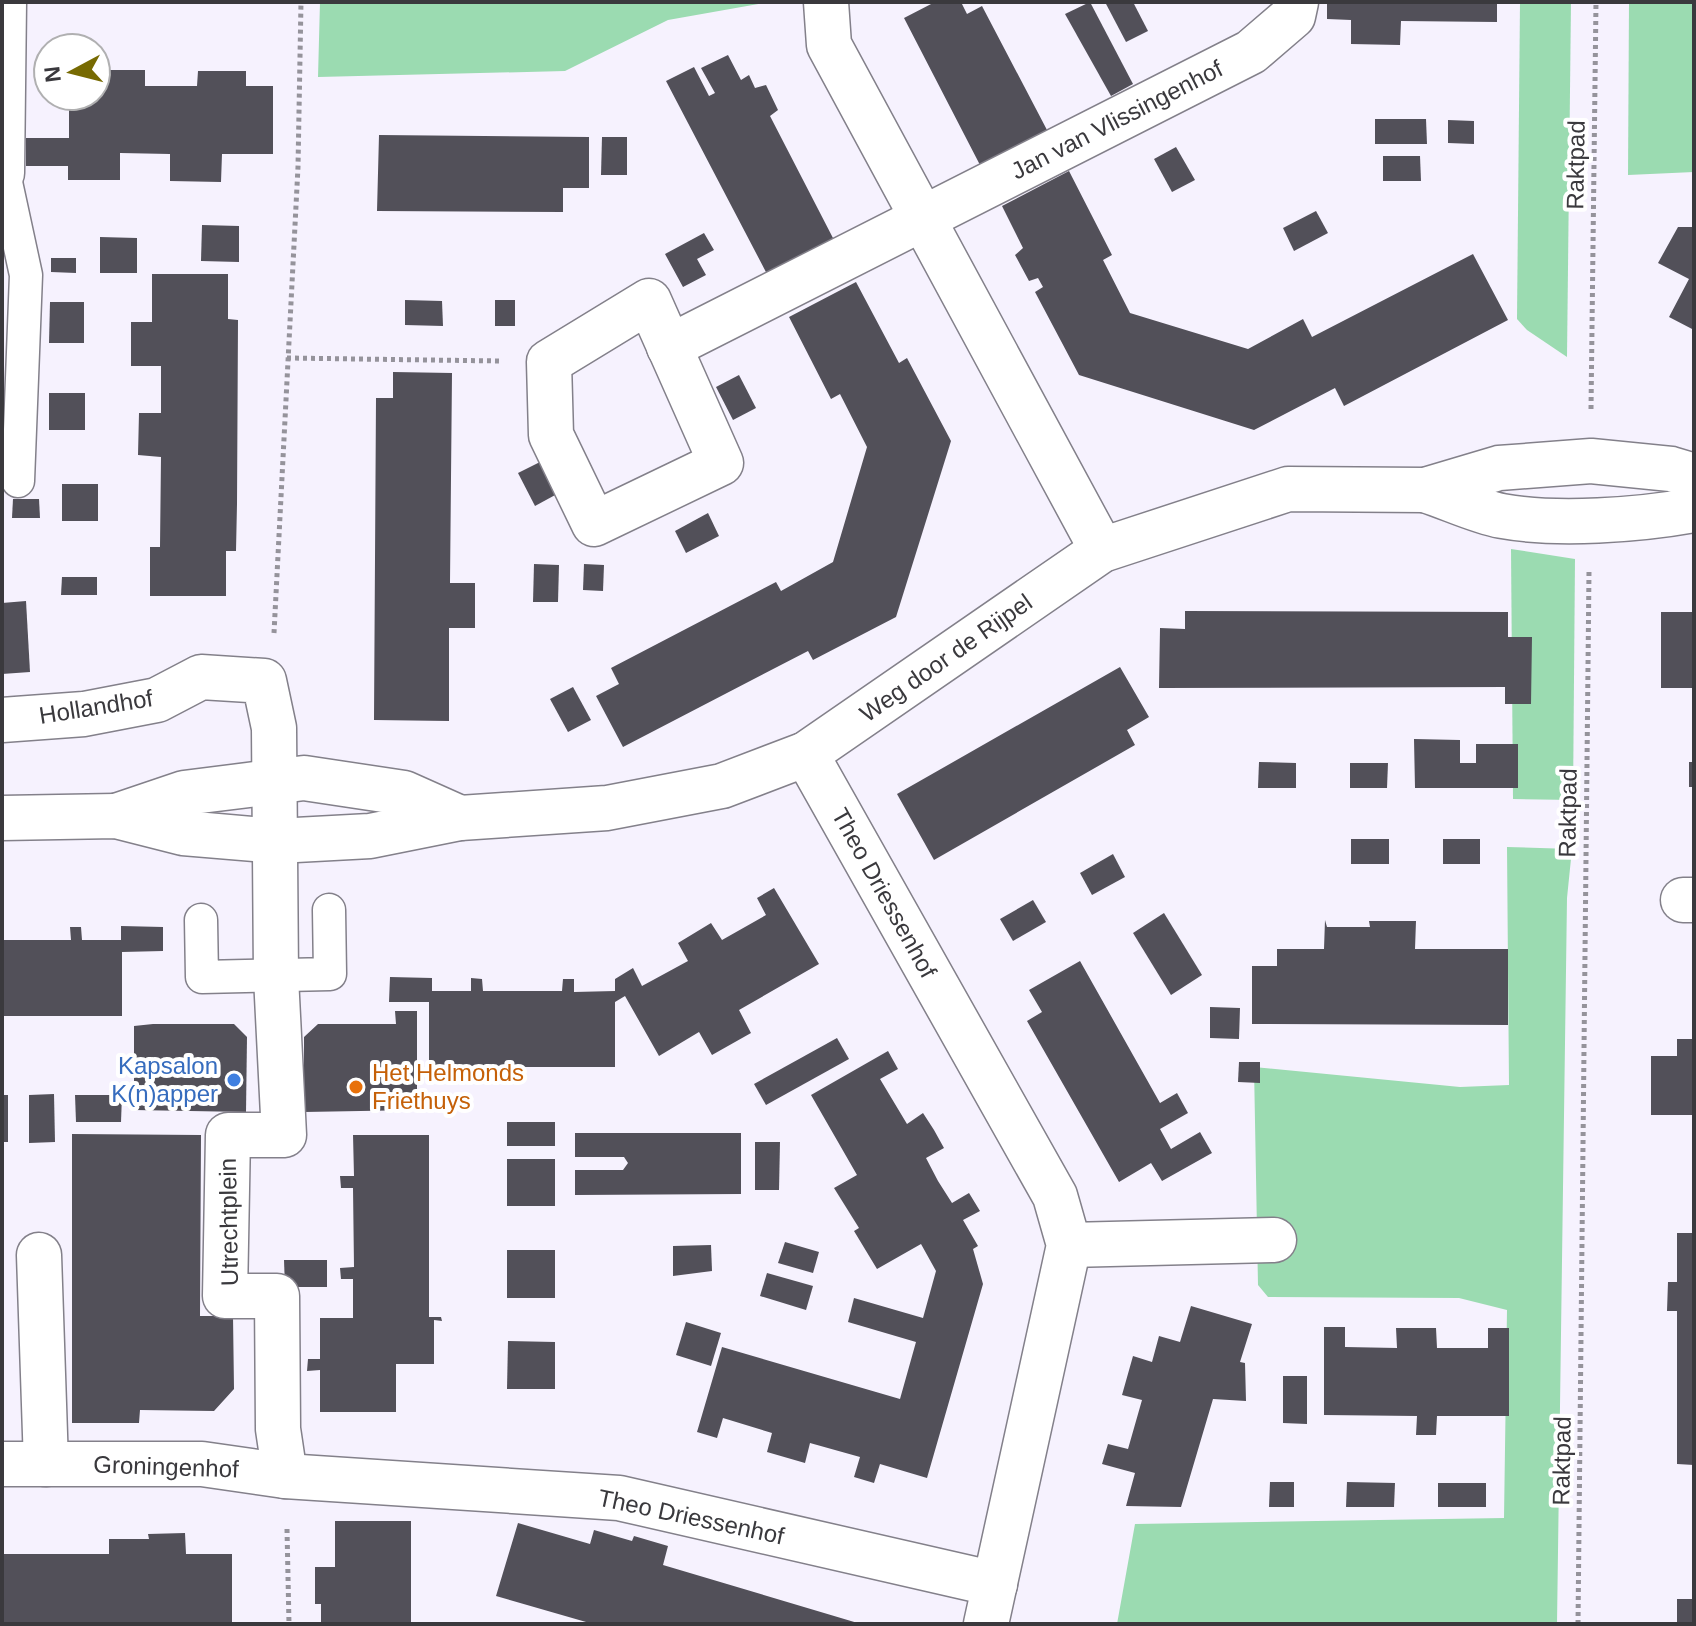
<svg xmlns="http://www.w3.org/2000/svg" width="1696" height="1626" viewBox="0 0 1696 1626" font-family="Arial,sans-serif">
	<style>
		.green { fill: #9bdbb1 }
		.building { fill: #525059 }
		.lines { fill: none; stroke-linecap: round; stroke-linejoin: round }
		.lane-casing { stroke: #83808a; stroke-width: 35 }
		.street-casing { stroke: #83808a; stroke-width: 47 }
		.secondary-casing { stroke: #83808a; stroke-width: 47 }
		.path { stroke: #95939b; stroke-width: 5; stroke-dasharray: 4 4; stroke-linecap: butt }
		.lane { stroke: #fff; stroke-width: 32 }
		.street { stroke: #fff; stroke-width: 44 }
		.secondary { stroke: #fff; stroke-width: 44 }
		.shop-dot { fill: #3f7fe0; stroke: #fff; stroke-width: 3 }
		.food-dot { fill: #e8710a; stroke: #fff; stroke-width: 3 }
		.labels { text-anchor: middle; stroke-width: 8; stroke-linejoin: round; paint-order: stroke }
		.street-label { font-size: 24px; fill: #3a393d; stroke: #fff }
		.shop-label { font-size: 24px; fill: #366cbe; stroke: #fff; text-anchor: end }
		.food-label { font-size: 24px; fill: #c56008; stroke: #fff; text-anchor: start }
	</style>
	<rect width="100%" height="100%" fill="#f6f2fe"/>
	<!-- green -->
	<g class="green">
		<polygon points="320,2 769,2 668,20 565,71 318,77"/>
		<polygon points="1520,2 1571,2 1567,357 1527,330 1517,319"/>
		<polygon points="1629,2 1694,2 1694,172 1628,175"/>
		<polygon points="1511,549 1575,559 1573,800 1513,799"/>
		<polygon points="1507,847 1572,849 1567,898 1557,1624 1117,1624 1135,1524 1504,1518 1507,1310 1459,1298 1268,1297 1258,1285 1254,1067 1460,1087 1509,1085"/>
	</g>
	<!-- building -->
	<g class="building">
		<polygon points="935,2 961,2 967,14 982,6 1047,130 980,165 904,18"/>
		<polygon points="1090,2 1133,84 1111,96 1065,14"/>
		<polygon points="1105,2 1133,2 1148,31 1126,42"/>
		<polygon points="1327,2 1497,2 1497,22 1401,21 1400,45 1351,44 1351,20 1327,19"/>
		<polygon points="728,55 741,80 749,75 755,88 766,85 778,110 770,116 834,240 767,274 666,81 694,67 709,96 715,93 701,68"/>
		<polygon points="96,70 145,70 145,86 197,86 198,71 246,71 246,86 273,86 273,154 222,154 221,182 170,181 170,154 120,153 120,180 68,180 68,166 26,166 26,138 69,138 69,96 96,96"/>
		<polygon points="1375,119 1426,119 1427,144 1375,144"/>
		<polygon points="1448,120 1474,121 1474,144 1448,143"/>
		<polygon points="379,135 589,137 589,188 563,188 563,212 377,211"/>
		<polygon points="602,137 627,137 627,175 601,175"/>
		<polygon points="1176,147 1195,180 1172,192 1154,159"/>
		<polygon points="1383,156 1420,156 1421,181 1383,181"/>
		<polygon points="1069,171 1112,255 1103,260 1130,313 1248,349 1303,319 1312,337 1473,254 1508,320 1344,406 1335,388 1254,430 1079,375 1035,292 1043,287 1038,278 1029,281 1015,255 1023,248 1002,206"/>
		<polygon points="1316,211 1328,233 1294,251 1283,228"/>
		<polygon points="202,225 239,226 239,262 201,261"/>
		<polygon points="1678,227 1694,227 1694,330 1669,317 1689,279 1658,263"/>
		<polygon points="704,233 714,250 697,259 706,275 683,287 665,254"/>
		<polygon points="100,237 137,238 137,273 100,273"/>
		<polygon points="51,258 76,258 76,273 51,272"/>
		<polygon points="152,274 228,274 228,319 238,320 237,504 236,551 226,551 226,596 150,596 150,547 160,547 161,457 138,455 139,413 161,413 161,366 131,366 131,322 152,322"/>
		<polygon points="856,282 899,363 907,358 951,441 896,617 813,660 808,651 623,747 596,696 619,684 611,668 776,582 781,591 833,562 867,447 840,394 831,399 789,317"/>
		<polygon points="405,300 442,301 443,326 405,325"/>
		<rect x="495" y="300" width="20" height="26"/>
		<polygon points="50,302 84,302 84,343 49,343"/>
		<polygon points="393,372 452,373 450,583 475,583 475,628 449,628 449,721 374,720 376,398 393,398"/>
		<polygon points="739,375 756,408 733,420 716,387"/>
		<rect x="49" y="393" width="36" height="37"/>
		<polygon points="540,462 557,494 535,506 518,473"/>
		<rect x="62" y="484" width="36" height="37"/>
		<polygon points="13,499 39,499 40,518 12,518"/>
		<polygon points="708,513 719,536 686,553 675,531"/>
		<polygon points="534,564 559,565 558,602 533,602"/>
		<polygon points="584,564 604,565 603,591 583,590"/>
		<polygon points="62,577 97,577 97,595 61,595"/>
		<polygon points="26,601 30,672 2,674 2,603"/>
		<polygon points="1185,611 1508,612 1508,637 1532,637 1531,704 1505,704 1505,687 1159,688 1160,628 1185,629"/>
		<rect x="1661" y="612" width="33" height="76"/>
		<polygon points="1120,667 1149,717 1127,730 1135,745 934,860 897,794"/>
		<polygon points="573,687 591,720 568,732 550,699"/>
		<polygon points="1414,739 1460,740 1460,763 1476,763 1476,744 1518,744 1518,788 1415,788"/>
		<polygon points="1259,762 1296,763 1296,788 1258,788"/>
		<rect x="1689" y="762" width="5" height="25"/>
		<polygon points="1350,763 1388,763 1387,788 1350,788"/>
		<rect x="1351" y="839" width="38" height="25"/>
		<rect x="1443" y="839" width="37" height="25"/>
		<polygon points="1113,854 1125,877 1092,895 1080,873"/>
		<polygon points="774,888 819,964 739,1010 751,1033 712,1055 699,1032 659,1056 625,996 615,1002 615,1067 429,1067 429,1002 389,1002 390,977 432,978 432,991 471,991 471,978 482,979 483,991 562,991 563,979 574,979 574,992 615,991 615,979 633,968 642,986 688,961 678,943 711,923 722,940 766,915 757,898"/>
		<polygon points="1033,900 1046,922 1013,941 1000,919"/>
		<polygon points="1164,913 1202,975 1171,995 1133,933"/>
		<polygon points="1325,920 1327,927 1370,927 1369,921 1416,921 1415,949 1508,949 1508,1025 1252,1024 1252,966 1277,966 1277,949 1324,949"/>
		<polygon points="121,926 163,927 163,951 122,952 122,1016 2,1016 2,940 71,940 70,927 81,927 82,940 121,940"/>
		<polygon points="1080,961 1160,1103 1177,1093 1188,1113 1160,1129 1171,1149 1200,1132 1212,1153 1162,1181 1151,1163 1119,1182 1027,1021 1042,1012 1029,990"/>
		<polygon points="1210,1007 1240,1008 1239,1039 1210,1038"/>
		<polygon points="395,1011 417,1011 417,1110 304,1112 304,1037 318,1024 396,1024"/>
		<polygon points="153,1024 234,1024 247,1037 246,1112 134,1110 134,1026"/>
		<polygon points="837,1038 849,1059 766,1105 754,1084"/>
		<polygon points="1677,1039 1694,1039 1694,1115 1651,1115 1651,1056 1677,1056"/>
		<polygon points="888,1051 898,1069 880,1079 907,1124 923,1113 934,1130 944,1148 926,1158 938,1181 952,1203 969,1193 980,1211 963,1220 978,1246 973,1249 983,1284 927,1478 880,1464 874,1483 854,1477 860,1457 810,1443 805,1463 767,1452 772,1433 723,1418 717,1438 697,1432 722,1347 900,1399 916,1342 848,1322 854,1298 923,1318 936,1271 921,1244 877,1269 854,1231 859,1228 834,1188 857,1175 811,1095"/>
		<polygon points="1239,1062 1260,1062 1260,1083 1238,1082"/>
		<polygon points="54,1094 55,1142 29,1143 29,1095"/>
		<rect x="2" y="1095" width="6" height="47"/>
		<polygon points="75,1095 122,1095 121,1122 76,1122"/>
		<rect x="507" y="1122" width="48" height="24"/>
		<polygon points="575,1133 741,1133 741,1194 575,1195 575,1170 623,1170 628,1163 624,1157 575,1157"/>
		<polygon points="72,1134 201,1135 200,1316 233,1316 234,1389 214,1411 140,1410 139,1423 72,1423"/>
		<polygon points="353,1135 429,1135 429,1317 441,1317 442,1321 434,1320 434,1364 396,1364 396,1412 320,1412 320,1370 307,1371 308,1359 320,1359 320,1318 353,1318 353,1279 341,1279 340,1268 354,1267 353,1188 341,1188 340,1176 354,1176"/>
		<polygon points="755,1142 780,1142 779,1190 755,1190"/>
		<rect x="507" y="1159" width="48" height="47"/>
		<polygon points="1677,1233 1694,1233 1694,1465 1677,1464 1677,1311 1667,1311 1668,1282 1677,1282"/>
		<polygon points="785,1242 819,1252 813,1273 778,1263"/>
		<polygon points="711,1245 712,1271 673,1276 673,1246"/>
		<rect x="507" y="1250" width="48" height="48"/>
		<polygon points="284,1260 327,1260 327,1287 285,1287"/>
		<polygon points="767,1273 813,1286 806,1310 760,1296"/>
		<polygon points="1191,1306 1252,1324 1240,1362 1245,1363 1246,1401 1213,1399 1181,1507 1126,1506 1135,1473 1102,1464 1108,1444 1128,1449 1142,1400 1122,1395 1133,1356 1152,1362 1159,1336 1180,1342"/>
		<polygon points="686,1322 721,1333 711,1366 676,1355"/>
		<polygon points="1324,1327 1345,1327 1345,1347 1397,1348 1396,1328 1436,1328 1437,1348 1488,1348 1488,1328 1509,1328 1509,1416 1437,1416 1436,1435 1416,1435 1417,1416 1324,1415"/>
		<polygon points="508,1341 555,1342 555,1389 507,1389"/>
		<polygon points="1283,1376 1307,1376 1307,1424 1283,1423"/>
		<polygon points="1270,1482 1294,1482 1294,1507 1269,1507"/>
		<polygon points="1347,1482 1395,1483 1394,1507 1346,1507"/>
		<rect x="1438" y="1483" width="48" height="24"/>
		<polygon points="335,1521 411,1521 411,1624 321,1624 321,1604 315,1604 315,1567 335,1567"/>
		<polygon points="518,1523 590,1544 594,1530 632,1541 634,1536 668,1546 663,1565 861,1624 593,1624 496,1596"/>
		<polygon points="185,1533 186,1554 232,1554 232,1624 2,1624 2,1554 109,1554 109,1539 149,1539 148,1534"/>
		<rect x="1677" y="1599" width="17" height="25"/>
	</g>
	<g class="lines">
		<defs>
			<g id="lane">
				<polyline points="4,173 26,275 18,481"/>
				<polyline points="201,920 202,977 330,974 329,910"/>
			</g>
			<g id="street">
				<polyline points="826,2 829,45 1102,550"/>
				<polyline points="2,173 4,2"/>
				<polygon points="649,301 721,463 594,524 551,435 549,362"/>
				<polyline points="669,347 1251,52 1293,16 1296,2"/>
				<polyline points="2,720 84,714 157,700 201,677 264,681 274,728 276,977 284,1135 228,1135 225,1296 277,1296 278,1429 285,1476"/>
				<polyline points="806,754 1055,1196 1069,1245 986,1624"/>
				<polyline points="1683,900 1694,900"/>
				<polyline points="1069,1245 1274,1240"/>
				<polyline points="39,1255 46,1464"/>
				<polyline points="2,1464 202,1464 285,1476 619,1498 995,1584"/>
			</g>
			<g id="secondary">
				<path d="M1425,490C1450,498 1476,511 1502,516C1557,526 1639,520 1694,510"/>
				<polyline points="116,816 184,793 304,778 404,793 460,818"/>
				<polyline points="2,818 116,816 183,833 277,841 370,836 460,818 607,808 722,786 806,754 1102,550 1288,489 1425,490 1499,468 1591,461 1671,469 1694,476"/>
			</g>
		</defs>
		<!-- lane casing -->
		<use href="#lane" class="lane-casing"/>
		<!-- street casing -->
		<use href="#street" class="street-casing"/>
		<!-- secondary casing -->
		<use href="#secondary" class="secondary-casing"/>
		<!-- path -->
		<g class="path">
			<polyline points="287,358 500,361"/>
			<polyline points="1591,409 1596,2"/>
			<polyline points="274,633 298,167 301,2"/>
			<polyline points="287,1529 289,1624"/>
			<polyline points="1578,1624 1589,571"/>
		</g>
		<!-- lane -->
		<use href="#lane" class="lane"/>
		<!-- street -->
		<use href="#street" class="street"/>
		<!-- secondary -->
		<use href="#secondary" class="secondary"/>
	</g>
	<!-- markers -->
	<circle class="shop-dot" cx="234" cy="1080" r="8"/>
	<circle class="food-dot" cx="356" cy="1087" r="8"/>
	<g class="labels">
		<!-- street labels -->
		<g class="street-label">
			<text transform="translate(1117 120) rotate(-27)" y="8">Jan van Vlissingenhof</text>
			<text transform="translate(1576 165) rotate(-89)" y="8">Raktpad</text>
			<text transform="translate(946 658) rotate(-35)" y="8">Weg door de Rijpel</text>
			<text transform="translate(96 707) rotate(-9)" y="8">Hollandhof</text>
			<text transform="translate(1568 813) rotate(-89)" y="8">Raktpad</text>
			<text transform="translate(884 893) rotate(61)" y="8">Theo Driessenhof</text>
			<text transform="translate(229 1222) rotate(-91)" y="8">Utrechtplein</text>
			<text transform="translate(1562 1461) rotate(-89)" y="8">Raktpad</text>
			<text transform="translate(166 1467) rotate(2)" y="8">Groningenhof</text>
			<text transform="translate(691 1517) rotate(12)" y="8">Theo Driessenhof</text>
		</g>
		<!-- shop labels -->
		<g class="shop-label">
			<text x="218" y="1074">Kapsalon<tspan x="218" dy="28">K(n)apper</tspan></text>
		</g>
		<!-- food labels -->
		<g class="food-label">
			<text x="372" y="1081">Het Helmonds<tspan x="372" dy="28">Friethuys</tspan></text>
		</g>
	</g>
	<!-- border -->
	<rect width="1696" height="1626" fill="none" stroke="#3a393d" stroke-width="8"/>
	<!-- north arrow -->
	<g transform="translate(72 72) rotate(263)"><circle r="38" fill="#ffffff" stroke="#b0b0b1" stroke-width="2"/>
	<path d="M0-6L14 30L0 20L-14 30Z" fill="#776a02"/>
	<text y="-12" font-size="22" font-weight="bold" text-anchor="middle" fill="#3a393d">N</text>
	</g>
</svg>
